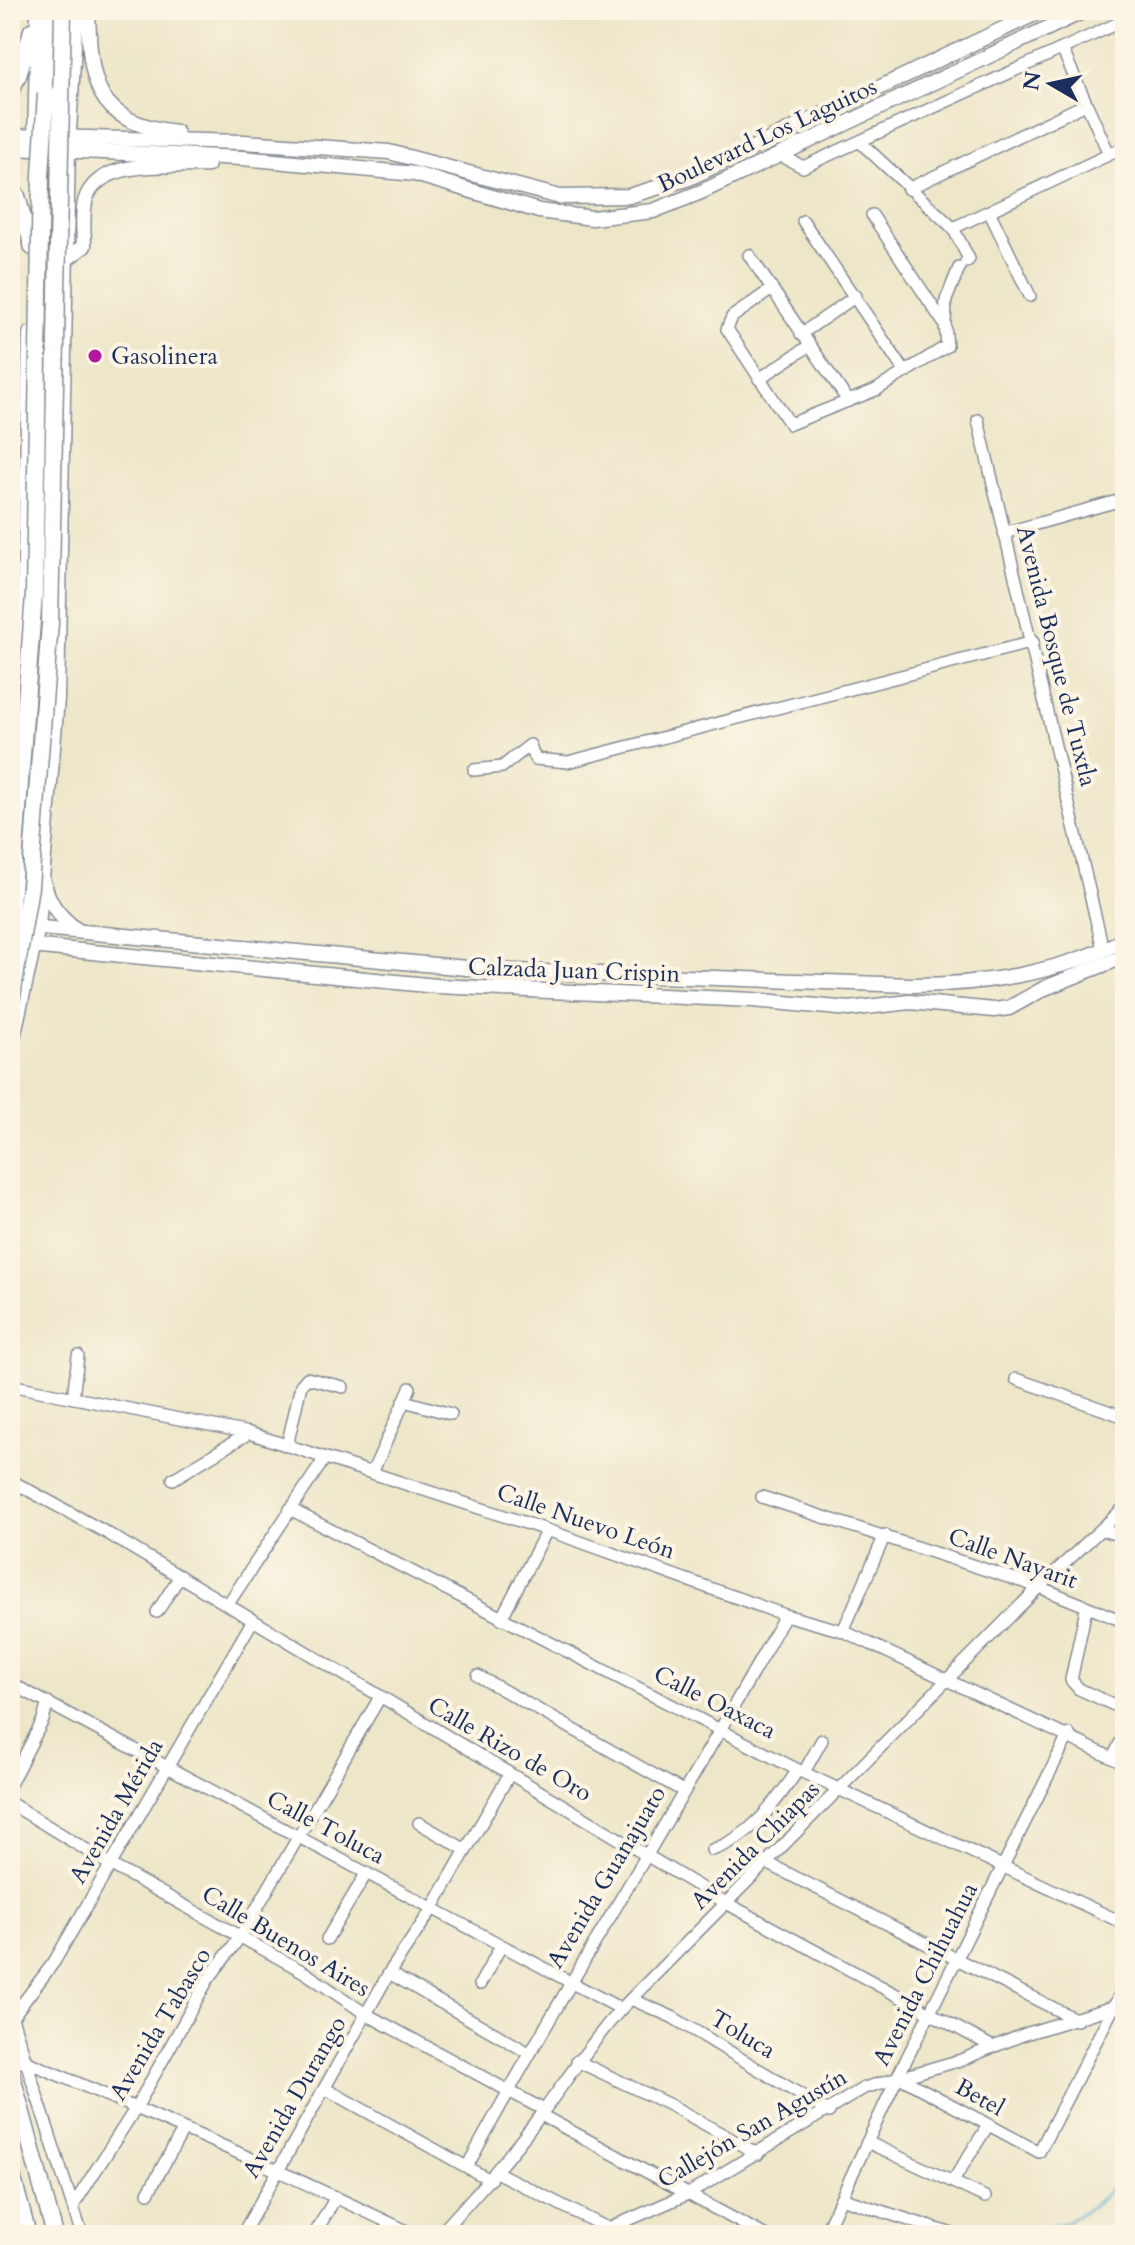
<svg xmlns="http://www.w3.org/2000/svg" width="1135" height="2245" viewBox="0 0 1135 2245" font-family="Cardo,serif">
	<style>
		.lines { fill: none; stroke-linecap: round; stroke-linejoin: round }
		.stream { stroke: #51a7cd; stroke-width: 3 }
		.minor-casing { stroke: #848a93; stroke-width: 14 }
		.major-casing { stroke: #848a93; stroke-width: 17 }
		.highway-casing { stroke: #848a93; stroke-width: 19 }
		.minor { stroke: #fff; stroke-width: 11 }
		.major { stroke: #fff; stroke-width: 14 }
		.highway { stroke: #fff; stroke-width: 16 }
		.highway-bridge-casing { stroke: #848a93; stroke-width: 19; stroke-linecap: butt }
		.highway-bridge { stroke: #fff; stroke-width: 16 }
		.poi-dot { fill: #b5179e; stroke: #fcf5e5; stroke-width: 3 }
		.labels { text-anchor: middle; stroke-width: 8; stroke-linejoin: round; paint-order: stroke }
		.street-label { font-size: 24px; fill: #1b2f5e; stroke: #fcf5e5 }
		.poi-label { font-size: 24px; fill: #1b2f5e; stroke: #fcf5e5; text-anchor: start }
	</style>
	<rect width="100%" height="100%" fill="#fcf5e5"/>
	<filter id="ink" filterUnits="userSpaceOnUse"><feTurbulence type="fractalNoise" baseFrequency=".0125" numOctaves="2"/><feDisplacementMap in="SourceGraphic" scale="16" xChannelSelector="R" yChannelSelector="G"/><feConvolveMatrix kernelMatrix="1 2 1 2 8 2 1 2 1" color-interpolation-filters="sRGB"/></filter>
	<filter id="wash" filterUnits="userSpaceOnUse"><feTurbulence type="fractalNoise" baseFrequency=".006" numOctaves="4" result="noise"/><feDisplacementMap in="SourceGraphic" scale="32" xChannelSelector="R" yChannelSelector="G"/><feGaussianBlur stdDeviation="1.8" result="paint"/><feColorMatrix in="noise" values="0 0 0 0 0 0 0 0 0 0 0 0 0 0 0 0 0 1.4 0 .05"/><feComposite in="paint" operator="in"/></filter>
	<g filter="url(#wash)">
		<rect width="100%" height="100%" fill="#ede6c8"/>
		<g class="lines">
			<!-- stream -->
			<g class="stream">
				<polyline points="1125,2053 1121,2090 1125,2105"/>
				<path d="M1000,2235C1014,2228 1034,2232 1050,2227C1083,2218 1104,2199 1125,2173"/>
			</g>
		</g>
	</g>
	<g filter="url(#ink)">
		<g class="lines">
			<defs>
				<g id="minor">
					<polyline points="1119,24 1125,42"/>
					<polyline points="1063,51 1109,154"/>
					<polyline points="860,142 953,228 969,259 966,262"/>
					<polyline points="780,155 803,167 1125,20"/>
					<polyline points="908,189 1086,104"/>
					<polyline points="990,213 1030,296"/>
					<polyline points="803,221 905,372"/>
					<polyline points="953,228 1125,147"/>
					<polyline points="749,255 848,401"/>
					<polyline points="772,289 732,317 727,329 790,424 876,390 947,346 945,325 872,215"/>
					<polyline points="945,324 946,300 959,268"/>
					<polyline points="801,334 856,296"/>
					<polyline points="759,379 809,346"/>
					<polyline points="978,420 1103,949"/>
					<polyline points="1004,533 1125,499"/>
					<polyline points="474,770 502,767 530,745 535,759 568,762 1033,642"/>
					<polyline points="1016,1379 1125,1417"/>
					<polyline points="10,1385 249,1433 547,1530 785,1615 843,1631 1125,1764"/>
					<polyline points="73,1398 78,1356"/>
					<polyline points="404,1401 451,1414"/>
					<polyline points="287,1446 301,1385 307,1378 343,1387"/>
					<polyline points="372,1473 410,1388"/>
					<polyline points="173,1479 249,1433"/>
					<polyline points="10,1480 107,1533 728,1904 993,2047"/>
					<polyline points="762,1497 1039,1587 1125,1622"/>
					<polyline points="290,1509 798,1770 1125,1924"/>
					<polyline points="1102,1530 1125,1537"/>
					<polyline points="228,1604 325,1458"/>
					<polyline points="1086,1609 1071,1680 1079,1689 1125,1710"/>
					<polyline points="157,1612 180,1576"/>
					<polyline points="501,1619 547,1530"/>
					<polyline points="843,1631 885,1535"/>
					<polyline points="478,1676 683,1791"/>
					<polyline points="10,1683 621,2009"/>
					<polyline points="1113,1758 1125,1733"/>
					<polyline points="804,1772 822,1740"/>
					<polyline points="10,1784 43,1720 48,1702"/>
					<polyline points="10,1803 111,1865 304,1972 366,2014 544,2110"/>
					<polyline points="419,1823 466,1850"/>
					<path d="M712,1850C752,1837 775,1803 798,1770"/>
					<polyline points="769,1864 1077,2020"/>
					<polyline points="327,1939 366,1874"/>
					<polyline points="389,1973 529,2053"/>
					<polyline points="480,1984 501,1946"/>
					<polyline points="631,1999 672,2017 829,2112"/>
					<polyline points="10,2012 82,2235"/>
					<polyline points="10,2020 54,1962 253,1620"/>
					<polyline points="577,2061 672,2106 758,2154"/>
					<path d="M10,2064L25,2061C157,2116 287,2173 415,2235"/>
					<polyline points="901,2078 1039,2152 1125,1985"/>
					<polyline points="326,2089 490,2180"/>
					<polyline points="541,2115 764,2235"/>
					<polyline points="867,2142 985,2197"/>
					<path d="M468,2165C569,1978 684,1800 785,1615"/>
					<polyline points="496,2172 607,2228"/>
					<polyline points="953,2181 987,2127"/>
					<polyline points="148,2193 183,2130"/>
					<polyline points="841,2198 955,2235"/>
					<polyline points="73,2206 137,2106 207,1981 240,1937 380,1697"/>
					<polyline points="10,2224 28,2235"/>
					<polyline points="242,2235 389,1973 432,1909 509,1775"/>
					<polyline points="314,2235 336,2197"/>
					<path d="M439,2235C474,2197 508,2159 539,2117C567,2080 590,2043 621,2009L1039,1587L1125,1507"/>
					<polyline points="594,2235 690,2193 864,2088 961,2060 1025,2034 1116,2006"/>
					<polyline points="824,2235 897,2078 1069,1734"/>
				</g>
				<g id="major">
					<path d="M88,10C90,81 93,122 176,132"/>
					<polyline points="10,94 19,76 31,30"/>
					<polyline points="10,136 244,142 389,152 560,197 629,196 689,178 1043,10"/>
					<polyline points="35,142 38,10"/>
					<polyline points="10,148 242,158 415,174 539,211 592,218 653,211 701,192 1086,10"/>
					<polyline points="10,183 18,196 32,248"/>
					<path d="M66,259L84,246C84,232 81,210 87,196C104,157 174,167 208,165"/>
					<polyline points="23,649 30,334"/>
					<path d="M44,884C50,906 60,917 78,931"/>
					<path d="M10,925L488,970L911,985C982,985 1062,973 1125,939"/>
					<polyline points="10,944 437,986 753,1000 849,1009 910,1002 994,1010 1009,1008 1045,988 1125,956"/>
					<polyline points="10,1050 38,927 57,699 68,149 76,10"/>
				</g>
				<g id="highway">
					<polyline points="46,93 48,10"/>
					<polyline points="10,2069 55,2235"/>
					<polyline points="10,2168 28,2235"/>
				</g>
			</defs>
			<!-- minor casing -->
			<use href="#minor" class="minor-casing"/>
			<!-- major casing -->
			<use href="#major" class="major-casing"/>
			<!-- highway casing -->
			<use href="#highway" class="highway-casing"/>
			<!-- minor -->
			<use href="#minor" class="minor"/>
			<!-- major -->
			<use href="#major" class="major"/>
			<!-- highway -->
			<use href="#highway" class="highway"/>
			<defs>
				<g id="highway-bridge">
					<polyline points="10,917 34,594 41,175 46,93"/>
					<polyline points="10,1008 30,887 50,623 63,10"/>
				</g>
			</defs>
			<!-- highway-bridge casing -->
			<use href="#highway-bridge" class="highway-bridge-casing"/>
			<!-- highway-bridge -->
			<use href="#highway-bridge" class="highway-bridge"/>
		</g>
	</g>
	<!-- markers -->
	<circle class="poi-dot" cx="95" cy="356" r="8"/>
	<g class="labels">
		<!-- street labels -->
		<g class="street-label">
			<text transform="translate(767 135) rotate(-25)" y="8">Boulevard Los Laguitos</text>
			<text transform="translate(1057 656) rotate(76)" y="8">Avenida Bosque de Tuxtla</text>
			<text transform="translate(574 970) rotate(2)" y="8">Calzada Juan Crispin</text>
			<text transform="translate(586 1521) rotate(19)" y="8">Calle Nuevo León</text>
			<text transform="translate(1013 1558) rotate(20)" y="8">Calle Nayarit</text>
			<text transform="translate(715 1702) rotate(27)" y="8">Calle Oaxaca</text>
			<text transform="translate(510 1749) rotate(30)" y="8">Calle Rizo de Oro</text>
			<text transform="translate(116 1811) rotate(-60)" y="8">Avenida Mérida</text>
			<text transform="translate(326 1827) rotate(28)" y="8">Calle Toluca</text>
			<text transform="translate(755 1845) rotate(-45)" y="8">Avenida Chiapas</text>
			<text transform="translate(606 1877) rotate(-59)" y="8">Avenida Guanajuato</text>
			<text transform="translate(286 1941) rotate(31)" y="8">Calle Buenos Aires</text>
			<text transform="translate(925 1974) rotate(-63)" y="8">Avenida Chihuahua</text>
			<text transform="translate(160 2024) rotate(-59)" y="8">Avenida Tabasco</text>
			<text transform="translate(743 2034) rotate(31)" y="8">Toluca</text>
			<text transform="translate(294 2097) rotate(-60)" y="8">Avenida Durango</text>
			<text transform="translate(980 2097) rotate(29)" y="8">Betel</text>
			<text transform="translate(752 2128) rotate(-30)" y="8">Callejón San Agustín</text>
		</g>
		<!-- poi labels -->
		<g class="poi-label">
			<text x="111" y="364">Gasolinera</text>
		</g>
	</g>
	<!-- margin -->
	<rect width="1135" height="2245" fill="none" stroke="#fcf5e5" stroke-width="40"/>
	<!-- north arrow -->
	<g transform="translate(1051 84) rotate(279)" stroke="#fcf5e5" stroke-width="6" paint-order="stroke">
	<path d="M0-6L14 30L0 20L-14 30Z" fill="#1b2f5e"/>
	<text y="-12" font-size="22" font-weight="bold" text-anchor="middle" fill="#1b2f5e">N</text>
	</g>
</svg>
